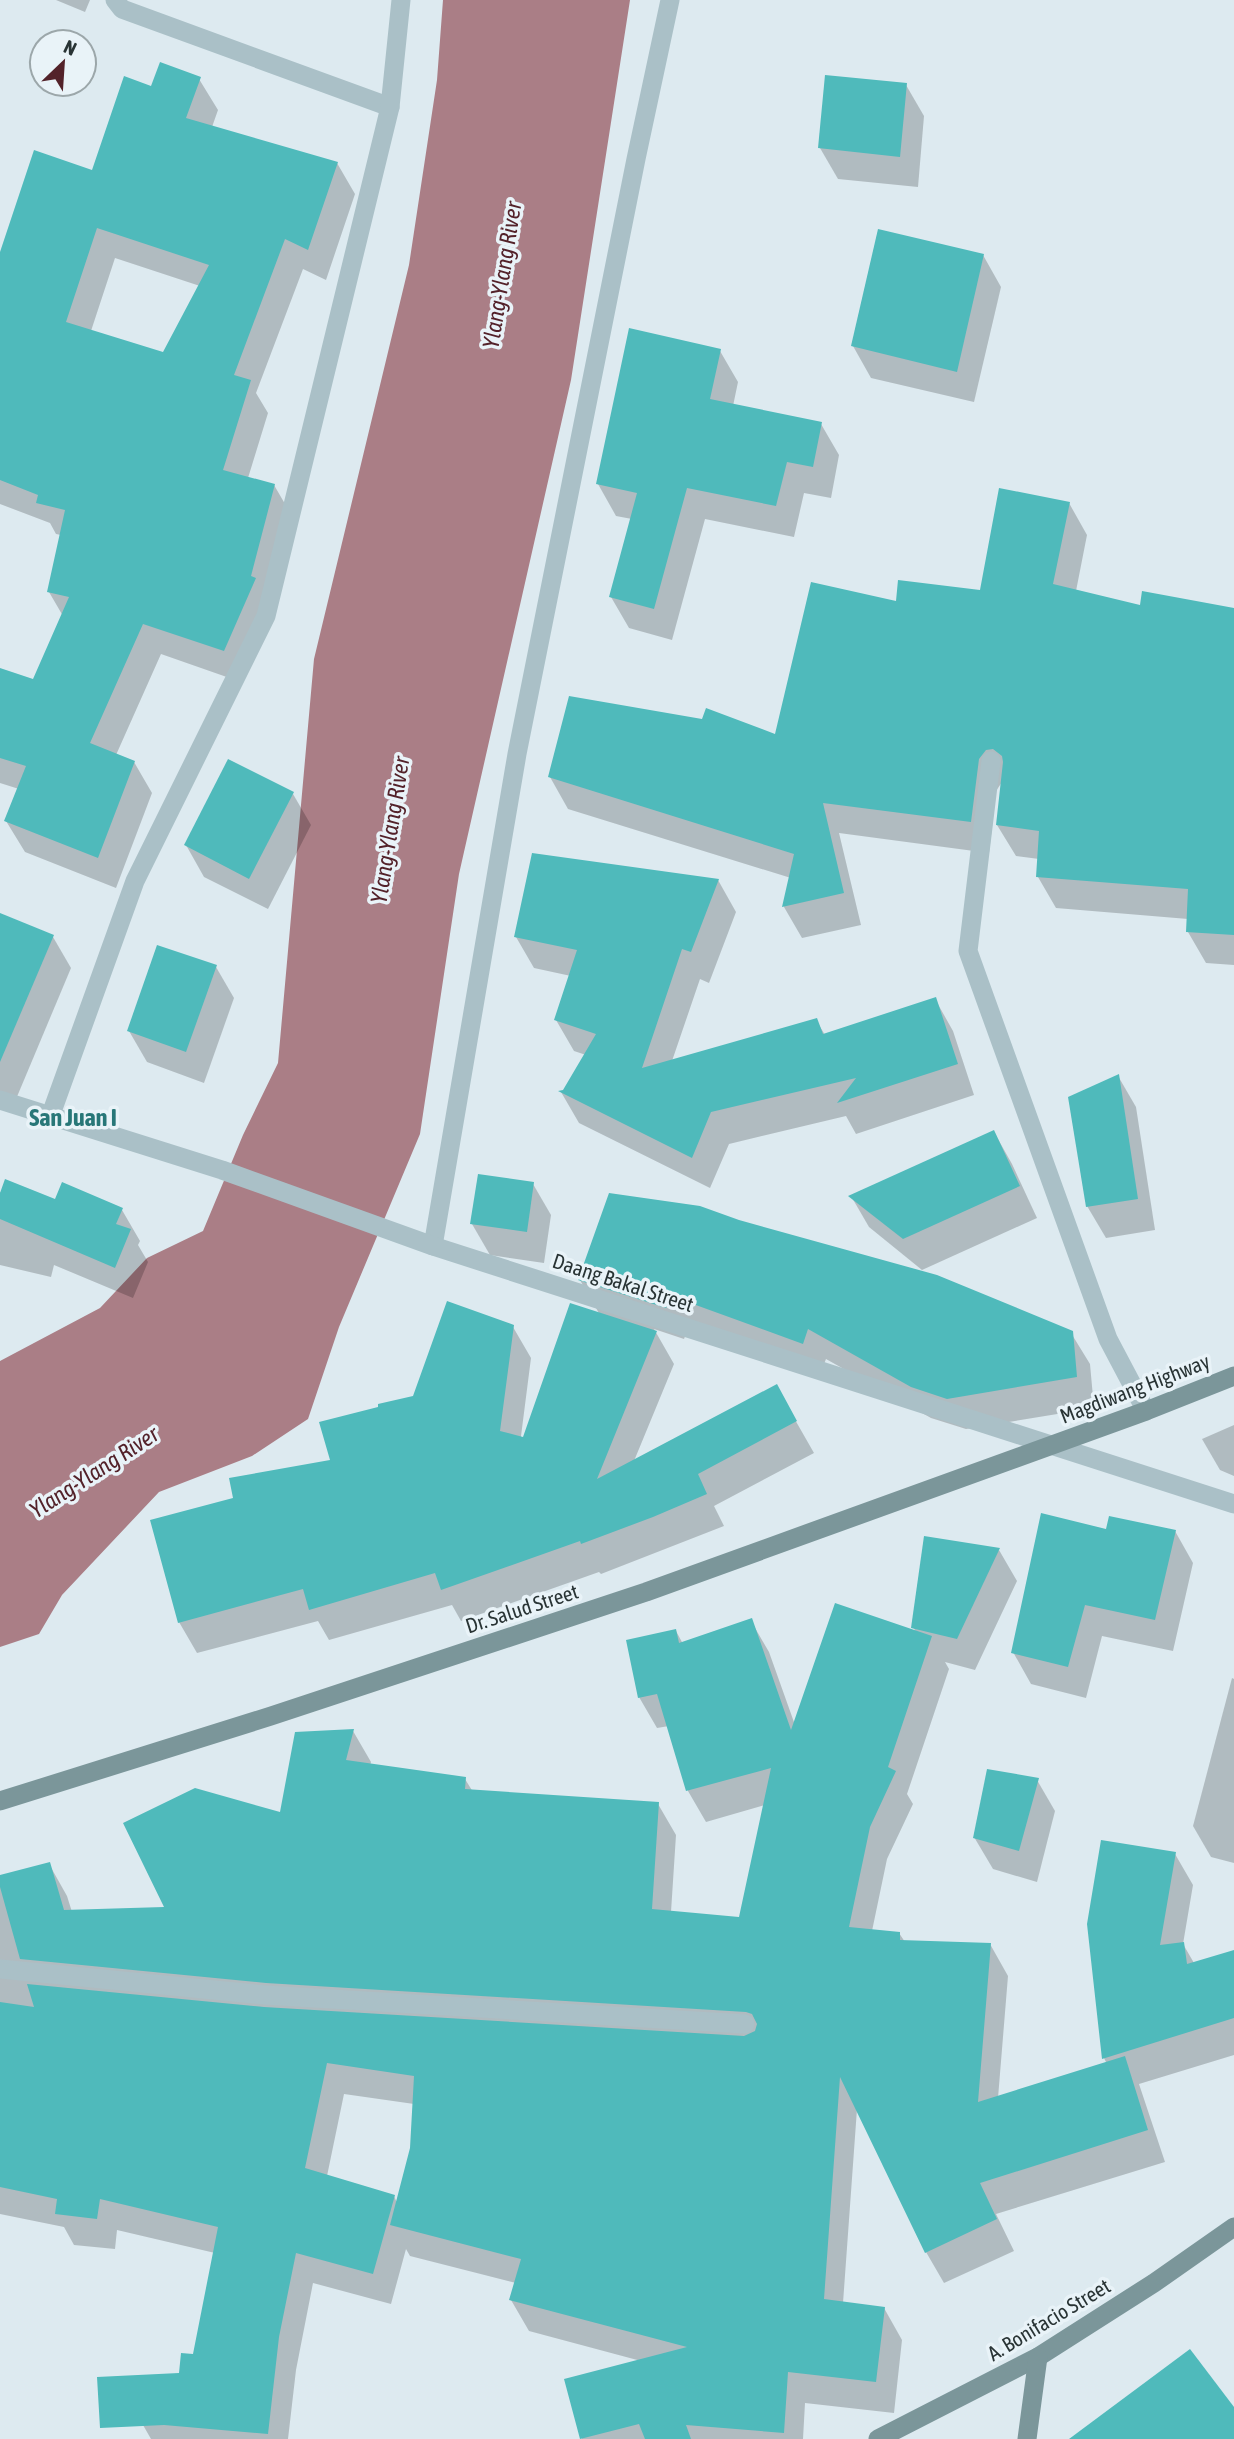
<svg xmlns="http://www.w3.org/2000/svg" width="1234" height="2439" viewBox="0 0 1234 2439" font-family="'Asap Condensed',sans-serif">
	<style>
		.water { fill: #aa7e86 }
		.shadow { fill: #0003; fill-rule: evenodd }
		.building { fill: #4fbabb; fill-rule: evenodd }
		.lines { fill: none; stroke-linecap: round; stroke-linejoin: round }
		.minor { stroke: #aac0c7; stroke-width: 19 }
		.tertiary { stroke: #aac0c7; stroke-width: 19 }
		.secondary { stroke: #7b969a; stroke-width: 19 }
		.labels { text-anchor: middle; stroke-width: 7; stroke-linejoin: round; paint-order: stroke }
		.street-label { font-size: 21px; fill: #293435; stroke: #e9f3f8 }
		.water-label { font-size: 23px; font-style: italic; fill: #53222a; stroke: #e9f3f8 }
		.quarter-label { font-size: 24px; font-weight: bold; fill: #287778; stroke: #e9f3f8 }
	</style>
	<rect width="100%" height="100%" fill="#ddeaf0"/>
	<!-- water -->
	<polygon class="water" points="443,0 630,0 571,380 459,874 420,1134 339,1327 308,1419 252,1456 159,1492 62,1595 39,1634 0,1647 0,1361 100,1308 147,1258 203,1231 243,1135 278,1063 314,659 409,265 437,80"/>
	<!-- shadow -->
	<g class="shadow">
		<polygon points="56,0 90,0 85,12"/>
		<path d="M199,79L218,110L212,127L337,163L355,194L326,280L303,269L256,393L268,413L248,478L274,485L292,516L241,682L161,654L116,755L134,762L152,793L116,888L25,852L6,821L19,789L0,783V672L34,681L63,616L49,592L61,535L56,534L50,523L0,504V258L93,172L152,88ZM115,258L200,286L164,354L91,331Z"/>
		<polygon points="906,85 924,116 918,187 838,179 820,148"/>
		<polygon points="983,255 1001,287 974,402 871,378 853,346"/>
		<polygon points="720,351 738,382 733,406 821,424 839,455 831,498 804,493 794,537 705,519 672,640 629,628 611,597 632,519 616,516 598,484"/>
		<polygon points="1069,503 1087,535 1076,591 1141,607 1234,610 1234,965 1206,963 1188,932 1188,919 1056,908 1038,877 1039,859 1016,856 997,825 1002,782 996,791 989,853 839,833 861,925 802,938 784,907 791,878 568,809 550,777 776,736 898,603 982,592"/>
		<polygon points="293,794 311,825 268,909 204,877 186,845"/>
		<polygon points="718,880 736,912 709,983 700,979 672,1061 816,1020 825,1035 935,999 953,1031 974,1095 856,1134 846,1116 729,1144 710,1188 579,1123 561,1092 564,1091 586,1055 574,1051 556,1020 571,976 534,968 516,937"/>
		<polygon points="0,915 53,937 71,968 11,1111 0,1106"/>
		<polygon points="216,967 234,998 204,1083 147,1062 129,1031"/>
		<polygon points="1118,1076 1136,1107 1155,1230 1106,1238 1087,1206"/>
		<polygon points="994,1132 1012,1164 1037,1218 922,1270 869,1227 851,1196"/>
		<polygon points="533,1184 551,1215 544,1263 490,1255 472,1224"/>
		<polygon points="0,1192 122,1210 140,1241 138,1245 148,1262 133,1298 54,1265 51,1277 0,1265"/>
		<polygon points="580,1280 1071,1333 1090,1364 1094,1408 966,1429 931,1418 826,1359 820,1374 689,1326 684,1339 654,1329 674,1364 634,1461 794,1418 814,1453 714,1506 724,1526 601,1574 599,1572 461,1621 452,1605 329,1640 318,1621 197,1653 179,1622 236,1500 332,1462 414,1397 513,1327 531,1358 520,1444 600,1315"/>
		<polygon points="1234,1425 1234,1476 1220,1470 1202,1439"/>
		<polygon points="1107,1531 1175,1531 1193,1563 1173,1651 1102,1636 1086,1698 1031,1684 1013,1652"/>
		<path d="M999,1550L1017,1581L975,1670L945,1662L949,1669L907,1794L913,1804L887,1859L872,1931L899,1933L905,1942L990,1944L1008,1976L998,2098L1107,2064L1104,2058L1175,1854L1193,1885L1183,1944L1194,1963L1234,1952V2055L1139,2084L1165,2162L996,2214L1014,2251L944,2283L926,2252L857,2109L843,2303L884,2308L902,2340L894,2413L805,2403L803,2439H582L567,2381L641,2361L529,2331L511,2300L516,2283L410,2256L406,2249L391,2304L313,2283L296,2370L288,2439H151L143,2425L194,2355L215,2253L117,2230L115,2249L74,2245L64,2227L0,2214V1877L49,1864L67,1896L72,1912L167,1909L282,1814L353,1731L371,1762L370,1766L465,1779L473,1792L658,1804L676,1835L671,1912L741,1919L765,1805L706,1822L688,1791L669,1726L657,1728L639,1697L676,1631L683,1644L751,1621L769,1652L795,1725L916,1632L913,1627ZM344,2094L414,2104L412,2148L397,2203L394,2196L327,2176Z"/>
		<polygon points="1232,1678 1234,1679 1234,1863 1211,1857 1193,1826"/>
		<polygon points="1037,1780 1055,1811 1037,1882 993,1869 974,1837"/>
	</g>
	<!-- building -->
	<g class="building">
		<path d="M160,62L201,77L186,118L338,162L308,250L285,239L234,375L251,380L223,470L275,484L251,576L256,578L224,651L143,624L90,743L135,761L98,858L4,821L26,766L0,758V668L33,679L69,597L47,592L65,510L36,503L38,495L0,480V252L34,150L92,170L124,76L151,86ZM97,228L209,265L163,352L66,322Z"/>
		<polygon points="825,75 907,83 900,157 818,148"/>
		<polygon points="878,229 984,254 957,372 851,346"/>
		<polygon points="629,328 721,349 710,399 822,422 813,467 787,462 776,506 687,488 654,609 609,597 637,493 596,484"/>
		<polygon points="999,488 1070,502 1053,584 1140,605 1142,591 1234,608 1234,935 1186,932 1188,889 1036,877 1039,831 996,825 1003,762 1002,756 993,749 986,750 979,759 971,822 823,803 844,893 782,907 794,854 548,777 569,696 702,719 706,708 775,734 811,582 896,601 898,580 980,590"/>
		<polygon points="228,759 294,792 249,879 184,845"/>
		<polygon points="532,853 719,879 691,952 682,949 642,1068 817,1018 823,1034 936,997 958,1064 837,1103 856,1078 711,1112 692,1158 558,1091 563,1090 596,1034 554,1020 577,950 514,937"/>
		<polygon points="0,913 54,935 0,1062"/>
		<polygon points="157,945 217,965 186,1052 127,1031"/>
		<polygon points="1119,1074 1138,1199 1086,1207 1068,1097"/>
		<polygon points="994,1130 1020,1186 903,1239 848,1196"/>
		<polygon points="478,1174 534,1182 527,1232 470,1224"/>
		<polygon points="5,1179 55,1199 62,1182 123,1208 116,1224 131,1229 115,1268 0,1219 0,1193"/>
		<polygon points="609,1193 700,1206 739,1220 937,1275 1073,1331 1077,1377 947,1399 911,1387 808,1329 803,1344 671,1296 666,1308 578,1280"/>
		<polygon points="447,1301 514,1325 500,1431 523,1437 570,1303 657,1331 597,1479 777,1384 797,1421 698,1474 707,1494 653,1517 581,1544 580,1541 441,1590 435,1573 309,1610 303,1589 178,1623 150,1520 233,1498 229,1478 330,1460 319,1422 378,1407 378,1404 413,1396"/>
		<polygon points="1041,1513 1106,1529 1109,1516 1176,1530 1155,1620 1085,1605 1068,1667 1011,1653"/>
		<polygon points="924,1536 1000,1548 957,1639 911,1628"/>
		<polygon points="835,1603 932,1636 888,1767 896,1771 870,1827 849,1927 900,1932 900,1940 991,1943 978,2102 1125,2056 1148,2130 980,2183 997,2219 925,2253 840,2077 824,2299 885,2307 876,2382 788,2372 784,2433 686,2425 691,2439 645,2439 639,2424 580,2439 564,2379 687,2347 509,2300 521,2259 390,2225 410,2148 414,2076 327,2063 305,2168 395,2195 373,2274 296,2253 279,2337 268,2434 164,2425 100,2428 97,2377 179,2373 181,2353 193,2354 218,2227 100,2199 97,2219 55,2214 57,2199 0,2187 0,2002 34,2007 27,1984 264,2007 744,2036 755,2031 757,2024 752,2014 746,2012 266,1983 20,1959 0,1887 0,1875 50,1862 64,1910 164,1907 123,1823 195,1788 280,1812 295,1732 354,1729 346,1760 466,1777 465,1789 659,1802 652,1909 739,1917 771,1768 686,1791 657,1694 638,1698 626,1640 676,1629 679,1643 752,1618 791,1730"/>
		<polygon points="987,1769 1039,1778 1019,1851 973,1838"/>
		<polygon points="1101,1840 1176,1852 1160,1945 1184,1942 1187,1964 1234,1950 1234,2018 1102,2059 1087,1924"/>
		<polygon points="1190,2349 1234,2407 1234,2439 1069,2439"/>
	</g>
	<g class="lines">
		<!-- minor -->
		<g class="minor">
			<polyline points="115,0 122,9 390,107"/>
			<polyline points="991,761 968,951 1108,1339 1146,1411"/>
			<polyline points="433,1246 517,754 636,159 670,0"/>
			<polyline points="0,1969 265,1995 745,2024"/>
		</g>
		<!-- tertiary -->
		<g class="tertiary">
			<polyline points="0,1100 222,1170 433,1246 1234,1504"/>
			<polyline points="50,1117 135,881 266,616 390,107 401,0"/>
		</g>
		<!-- secondary -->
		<g class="secondary">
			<polyline points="0,1801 271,1716 646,1592 1146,1411 1234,1376"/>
			<polyline points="878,2439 1038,2357 1154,2283 1234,2227"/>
			<polyline points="1027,2439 1038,2357"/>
		</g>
	</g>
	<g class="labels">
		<!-- street labels -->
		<g class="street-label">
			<text transform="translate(623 1283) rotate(18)" y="7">Daang Bakal Street</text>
			<text transform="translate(1135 1389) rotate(-21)" y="7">Magdiwang Highway</text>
			<text transform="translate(522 1609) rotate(-18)" y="7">Dr. Salud Street</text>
			<text transform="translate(1049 2320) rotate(-31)" y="7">A. Bonifacio Street</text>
		</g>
		<!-- water labels -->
		<g class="water-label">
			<text transform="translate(502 275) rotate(-81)" y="8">Ylang-Ylang River</text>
			<text transform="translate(390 830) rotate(-81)" y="8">Ylang-Ylang River</text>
			<text transform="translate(94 1472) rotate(-33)" y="8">Ylang-Ylang River</text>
		</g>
		<!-- quarter labels -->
		<g class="quarter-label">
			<text x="73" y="1126">San Juan I</text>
		</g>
	</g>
	<!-- north arrow -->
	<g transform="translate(63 63) rotate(25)"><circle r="33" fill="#e9f3f8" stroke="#9ca7aa" stroke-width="2"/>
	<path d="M0-5L12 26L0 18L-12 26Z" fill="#53222a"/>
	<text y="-10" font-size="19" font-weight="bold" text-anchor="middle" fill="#293435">N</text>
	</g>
</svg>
